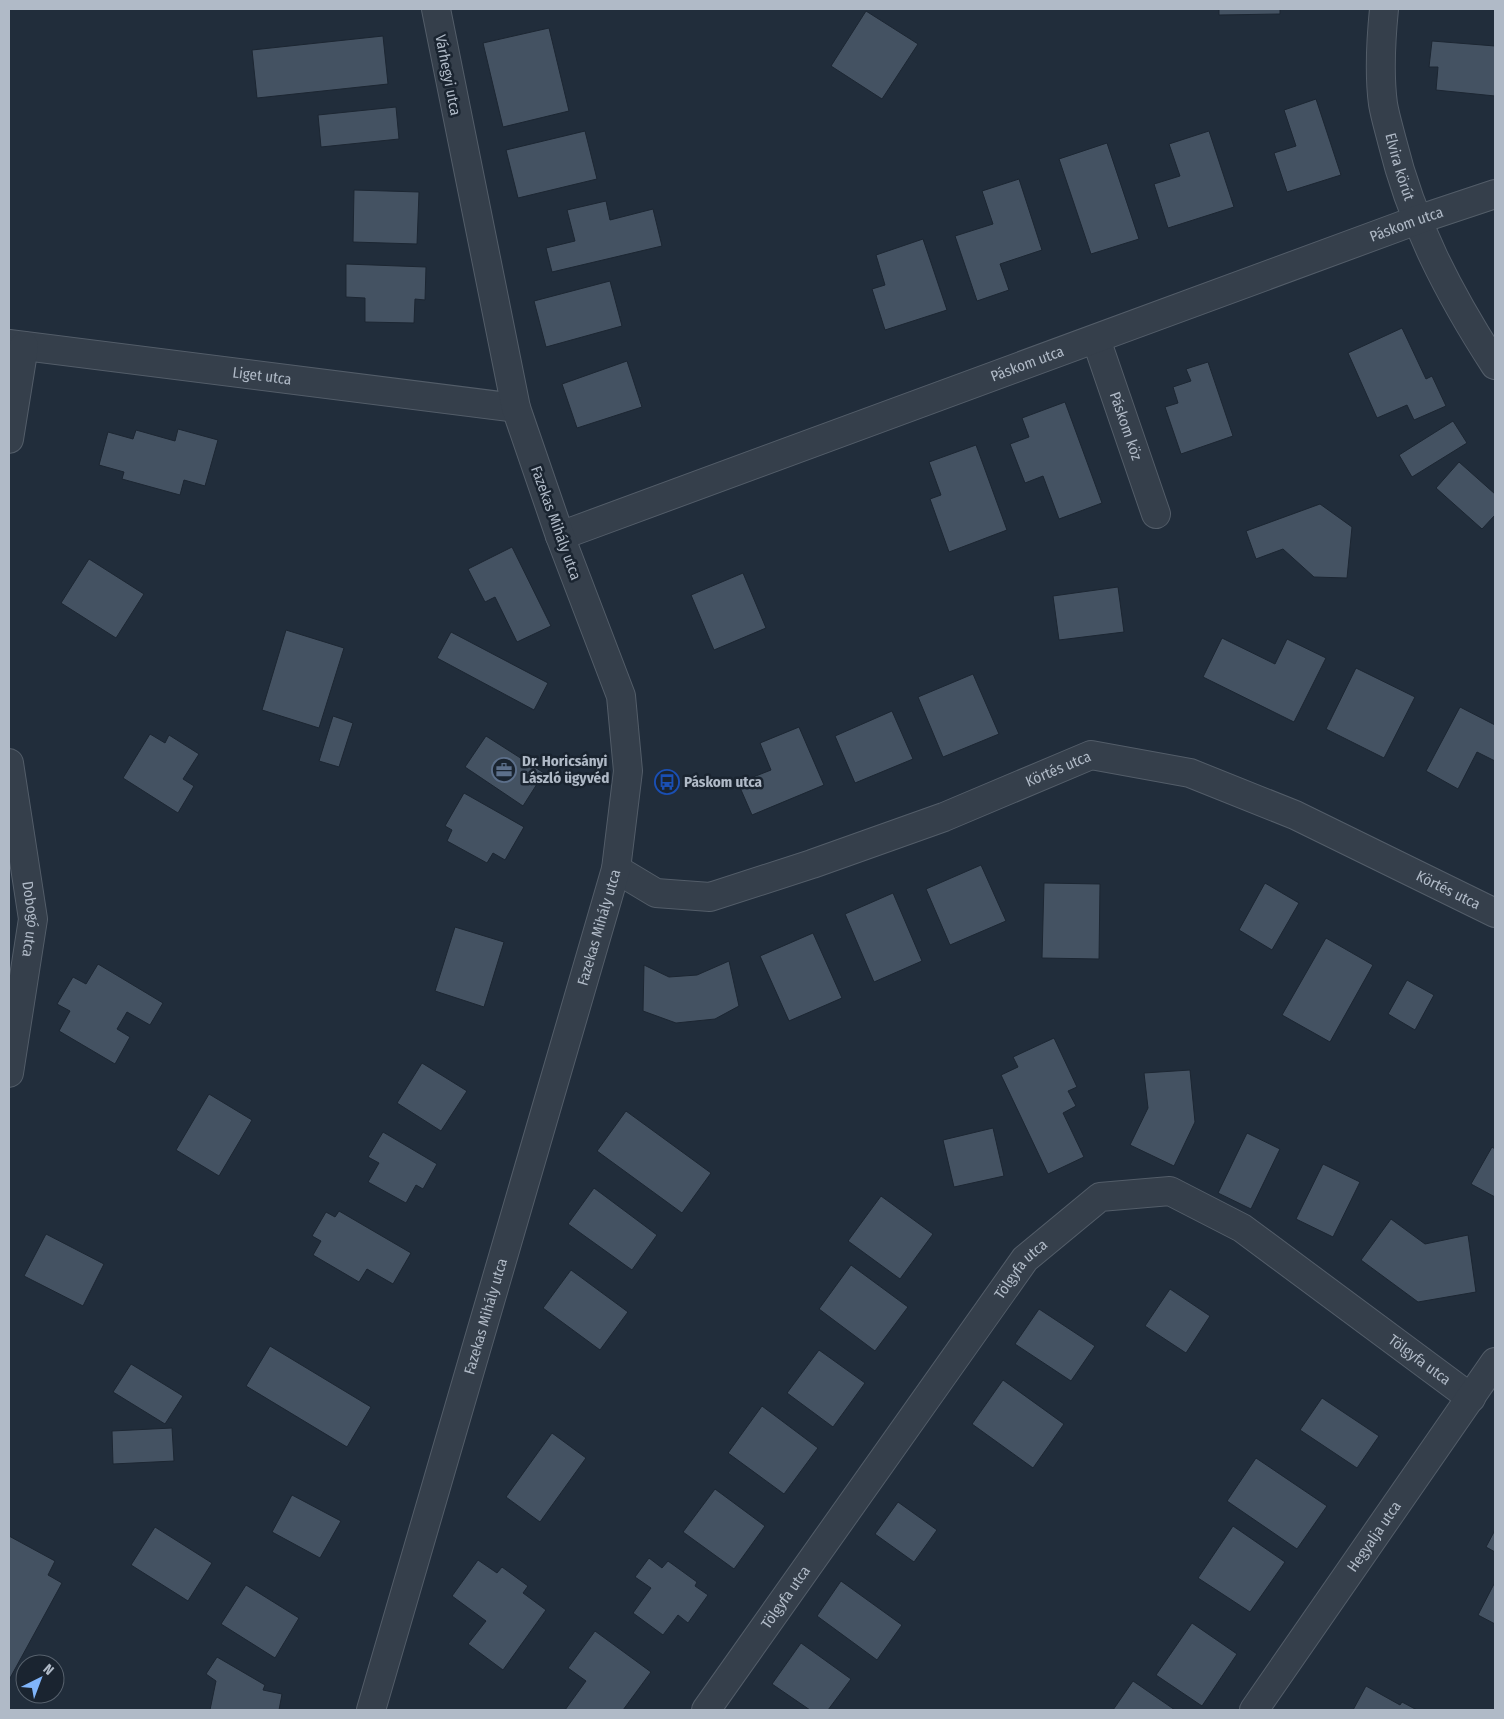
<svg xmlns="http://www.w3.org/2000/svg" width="1504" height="1719" viewBox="0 0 1504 1719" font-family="'Fira Sans Condensed',sans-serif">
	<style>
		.building { fill: #445262; stroke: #1c2632 }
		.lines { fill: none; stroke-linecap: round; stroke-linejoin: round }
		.minor-casing { stroke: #535d69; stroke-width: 30 }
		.minor { stroke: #353f4b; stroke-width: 28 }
		.labels { text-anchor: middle; stroke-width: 5; stroke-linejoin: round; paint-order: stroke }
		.street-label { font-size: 15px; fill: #b0bac7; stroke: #1a2430 }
		.poi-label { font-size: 15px; font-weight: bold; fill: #b0bac7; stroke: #1a2430; text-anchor: start }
	</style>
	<rect width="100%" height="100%" fill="#212d3b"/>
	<!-- building -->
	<g class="building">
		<polygon points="1219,9 1280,9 1280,14 1219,15"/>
		<polygon points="866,11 918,44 882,99 831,66"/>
		<polygon points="549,28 569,111 503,127 483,43"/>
		<polygon points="383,36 388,84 257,98 252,50"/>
		<polygon points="1432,41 1495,46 1495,96 1436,90 1438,67 1429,67"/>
		<polygon points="1316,99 1341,175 1287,192 1274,153 1296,146 1284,110"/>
		<polygon points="396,107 399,139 321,147 318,115"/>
		<polygon points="585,131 597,179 518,198 506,150"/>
		<polygon points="1209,131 1234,207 1168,228 1154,184 1180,176 1169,144"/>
		<polygon points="1107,143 1139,239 1091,254 1059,159"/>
		<polygon points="1019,179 1042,250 1000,264 1009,290 977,301 955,236 993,224 982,191"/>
		<polygon points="354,190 419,192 417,244 353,242"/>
		<polygon points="606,201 610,220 653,209 662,246 552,272 546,248 575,241 567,210"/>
		<polygon points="923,239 947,310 885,330 872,289 885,285 876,255"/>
		<polygon points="346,264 426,267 425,300 415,299 414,323 365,322 365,298 346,297"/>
		<polygon points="610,281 622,326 546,347 534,301"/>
		<polygon points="1402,328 1426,379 1432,376 1446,406 1414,420 1407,405 1377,418 1348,353"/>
		<polygon points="627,361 642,407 577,428 562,384"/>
		<polygon points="1208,362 1233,436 1181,454 1165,407 1178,403 1173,387 1191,381 1186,369"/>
		<polygon points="1065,402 1102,503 1059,519 1043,476 1025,483 1010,444 1029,437 1022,418"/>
		<polygon points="1453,421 1467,443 1412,477 1399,455"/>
		<polygon points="178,429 218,440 205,486 184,480 180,495 122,479 124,472 99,465 108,432 133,439 136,430 175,441"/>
		<polygon points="976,445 1007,530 949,552 930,499 941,495 929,462"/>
		<polygon points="1459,462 1495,494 1495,515 1482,529 1436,488"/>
		<polygon points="1320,504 1352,527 1347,578 1314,577 1283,549 1256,559 1246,531"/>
		<polygon points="512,547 551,626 517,642 495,597 485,602 468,569"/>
		<polygon points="89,559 144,594 116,638 61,603"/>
		<polygon points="743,573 766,628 714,650 691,595"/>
		<polygon points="1118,587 1124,632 1059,640 1053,596"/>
		<polygon points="286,630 344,648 319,728 262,710"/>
		<polygon points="451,632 548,683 534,710 437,658"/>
		<polygon points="1222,638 1275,664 1287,639 1326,658 1294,722 1203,677"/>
		<polygon points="1356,668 1415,697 1384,758 1326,729"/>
		<polygon points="973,674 999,734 943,757 918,697"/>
		<polygon points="1460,707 1495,725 1495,761 1477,752 1458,789 1426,771"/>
		<polygon points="892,711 913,759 855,783 835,736"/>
		<polygon points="333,716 353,723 339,767 319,761"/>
		<polygon points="799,727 824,785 752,815 738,783 771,770 760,743"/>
		<polygon points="150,734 165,743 169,735 199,754 183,779 194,786 178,813 123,778"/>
		<polygon points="486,736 544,773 523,806 465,767"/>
		<polygon points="464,793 524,827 505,860 493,853 487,863 447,841 452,830 445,826"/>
		<polygon points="981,865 1006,921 950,945 926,889"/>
		<polygon points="1044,883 1100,884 1099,959 1042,958"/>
		<polygon points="1265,883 1299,903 1272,950 1239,930"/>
		<polygon points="893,893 922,961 874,982 845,914"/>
		<polygon points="455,927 504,942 484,1007 435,991"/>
		<polygon points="813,933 842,998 789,1021 760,956"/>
		<polygon points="1326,938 1373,965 1330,1042 1282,1015"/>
		<polygon points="729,961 739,1006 715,1019 676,1023 643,1011 644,965 669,977 697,975"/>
		<polygon points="98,964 163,1003 150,1025 127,1012 117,1029 130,1037 115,1064 59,1031 70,1011 57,1004 73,977 86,984"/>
		<polygon points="1407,980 1434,995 1415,1030 1388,1014"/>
		<polygon points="1054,1038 1077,1087 1068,1091 1076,1106 1063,1113 1084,1157 1048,1174 1001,1075 1018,1067 1013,1057"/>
		<polygon points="422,1063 467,1091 441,1131 397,1103"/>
		<polygon points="1190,1070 1195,1122 1174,1166 1130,1145 1148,1108 1144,1073"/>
		<polygon points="209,1094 252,1120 219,1176 176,1150"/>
		<polygon points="626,1111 711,1173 682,1213 597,1151"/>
		<polygon points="993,1128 1004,1176 954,1187 943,1140"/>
		<polygon points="383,1132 437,1164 423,1189 416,1185 406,1203 368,1182 379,1163 368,1157"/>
		<polygon points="1247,1133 1280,1149 1251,1209 1218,1193"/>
		<polygon points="1492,1147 1495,1149 1495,1197 1471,1184"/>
		<polygon points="1323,1164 1360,1182 1333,1237 1296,1219"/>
		<polygon points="594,1188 657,1235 632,1270 568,1224"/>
		<polygon points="881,1196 933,1234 900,1279 848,1241"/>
		<polygon points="339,1211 411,1253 393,1284 367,1269 359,1282 313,1255 321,1241 312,1236 326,1212 335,1217"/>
		<polygon points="1391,1219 1425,1244 1468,1235 1476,1292 1418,1302 1361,1260"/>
		<polygon points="46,1234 104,1264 83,1306 24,1276"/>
		<polygon points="851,1265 908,1307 875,1351 819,1309"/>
		<polygon points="571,1270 628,1312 600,1350 543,1308"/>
		<polygon points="1170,1289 1210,1316 1186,1353 1145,1326"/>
		<polygon points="1039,1309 1095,1346 1071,1381 1015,1344"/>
		<polygon points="270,1346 371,1407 347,1447 246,1386"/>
		<polygon points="819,1350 865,1383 833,1427 787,1393"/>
		<polygon points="131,1364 183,1396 165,1424 113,1392"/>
		<polygon points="1003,1380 1064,1424 1033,1468 972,1424"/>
		<polygon points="1322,1398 1379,1436 1357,1468 1300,1430"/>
		<polygon points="762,1406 818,1448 784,1494 728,1453"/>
		<polygon points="172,1428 174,1461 113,1464 112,1431"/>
		<polygon points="552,1433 586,1458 540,1522 506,1497"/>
		<polygon points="1256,1458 1327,1506 1297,1549 1227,1501"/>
		<polygon points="715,1489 765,1526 734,1569 683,1532"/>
		<polygon points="292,1495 341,1521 320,1558 272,1532"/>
		<polygon points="898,1502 937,1530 914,1562 875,1534"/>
		<polygon points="1233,1526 1285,1562 1250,1612 1198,1578"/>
		<polygon points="155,1527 212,1563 188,1601 131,1565"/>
		<polygon points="1495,1530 1495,1552 1486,1547"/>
		<polygon points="9,1536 55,1561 48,1575 62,1583 9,1680"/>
		<polygon points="649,1558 662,1568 668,1561 697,1582 695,1586 708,1595 688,1623 678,1615 663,1635 633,1613 651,1588 635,1577"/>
		<polygon points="478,1560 497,1573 502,1567 528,1586 523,1593 546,1610 503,1670 468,1644 486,1621 452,1596"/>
		<polygon points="841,1581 902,1625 877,1660 817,1616"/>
		<polygon points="1494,1584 1495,1584 1495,1624 1478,1615"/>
		<polygon points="246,1585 299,1618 275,1658 221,1624"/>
		<polygon points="1192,1623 1237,1654 1202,1706 1156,1675"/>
		<polygon points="595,1631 651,1672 623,1710 565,1710 586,1681 568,1668"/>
		<polygon points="801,1643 851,1679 828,1710 810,1710 772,1684"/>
		<polygon points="217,1657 265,1685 263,1690 282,1694 279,1710 210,1710 216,1681 206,1674"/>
		<polygon points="1133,1681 1175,1710 1113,1710"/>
		<polygon points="1366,1686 1400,1705 1402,1702 1417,1710 1353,1710"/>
	</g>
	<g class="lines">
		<defs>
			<g id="minor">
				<path id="s1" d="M1384,9C1381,39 1379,74 1383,104C1385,116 1389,129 1392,141C1412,223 1449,294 1495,365"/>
				<path id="s2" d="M1096,339L1156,514"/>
				<path id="s3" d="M9,344L516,408"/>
				<polyline points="9,439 24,346"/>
				<path id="s4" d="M560,536L1417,220L1495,194"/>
				<path id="s5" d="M9,763L33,919L9,1073"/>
				<path id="s6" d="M616,869L656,893L710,897L812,864L944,817L1091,755L1190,773L1295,815L1495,913"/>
				<path id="s7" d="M371,1710L616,869L628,771L621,696L560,536L516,408L436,9"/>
				<path id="s8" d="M706,1710L1025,1259L1100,1197L1170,1191L1242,1228L1471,1398"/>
				<path id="s9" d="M1254,1710L1495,1362"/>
			</g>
		</defs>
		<!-- minor casing -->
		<use href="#minor" class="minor-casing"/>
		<!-- minor -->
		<use href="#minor" class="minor"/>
	</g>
	<!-- icons -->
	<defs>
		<symbol id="office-ring" viewBox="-11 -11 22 22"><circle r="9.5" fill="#1a2430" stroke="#5c6f8a" stroke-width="1.5"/><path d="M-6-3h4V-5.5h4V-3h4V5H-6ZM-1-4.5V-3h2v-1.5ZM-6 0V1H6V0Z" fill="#5c6f8a"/></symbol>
		<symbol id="bus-ring" viewBox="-11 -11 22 22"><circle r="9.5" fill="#1a2430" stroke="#1a4fb4" stroke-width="1.5"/><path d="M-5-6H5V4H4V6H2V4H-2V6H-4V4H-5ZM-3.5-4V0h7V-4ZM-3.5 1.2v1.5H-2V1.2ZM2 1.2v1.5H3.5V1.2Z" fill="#1a4fb4"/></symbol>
	</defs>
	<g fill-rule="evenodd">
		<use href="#office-ring" x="490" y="756" width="28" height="28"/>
		<use href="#bus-ring" x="653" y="768" width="28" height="28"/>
	</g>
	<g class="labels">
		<!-- street labels -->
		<g class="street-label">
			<text transform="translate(448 75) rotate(79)" y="5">Várhegyi utca</text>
			<text dy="5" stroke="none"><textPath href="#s1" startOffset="160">Elvira körút</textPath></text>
			<text dy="5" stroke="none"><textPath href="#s4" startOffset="902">Páskom utca</textPath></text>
			<text dy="5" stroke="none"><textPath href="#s4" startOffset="498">Páskom utca</textPath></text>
			<text dy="5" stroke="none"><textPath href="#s3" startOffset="255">Liget utca</textPath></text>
			<text dy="5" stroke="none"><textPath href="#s2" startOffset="92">Páskom köz</textPath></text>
			<text transform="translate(556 523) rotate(70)" y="5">Fazekas Mihály utca</text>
			<text dy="5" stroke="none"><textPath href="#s6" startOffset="472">Körtés utca</textPath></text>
			<text dy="5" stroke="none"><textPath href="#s6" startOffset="892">Körtés utca</textPath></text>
			<text dy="5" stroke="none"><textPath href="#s5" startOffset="158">Dobogó utca</textPath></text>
			<text dy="5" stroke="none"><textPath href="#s7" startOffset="815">Fazekas Mihály utca</textPath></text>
			<text dy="5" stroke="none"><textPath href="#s8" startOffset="542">Tölgyfa utca</textPath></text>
			<text dy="5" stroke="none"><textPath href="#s7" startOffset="410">Fazekas Mihály utca</textPath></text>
			<text dy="5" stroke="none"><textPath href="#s8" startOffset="1022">Tölgyfa utca</textPath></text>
			<text dy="5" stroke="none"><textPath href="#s9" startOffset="211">Hegyalja utca</textPath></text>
			<text dy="5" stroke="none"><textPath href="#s8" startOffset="138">Tölgyfa utca</textPath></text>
		</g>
		<!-- poi labels -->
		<g class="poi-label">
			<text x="522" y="766">Dr. Horicsányi<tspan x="522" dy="17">László ügyvéd</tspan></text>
			<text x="684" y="787">Páskom utca</text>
		</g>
	</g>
	<!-- border -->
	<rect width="1504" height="1719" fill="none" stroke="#b0bac7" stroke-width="20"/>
	<!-- north arrow -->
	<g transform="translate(40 1679) rotate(42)"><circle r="24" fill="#1a2430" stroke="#56606c"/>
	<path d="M0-4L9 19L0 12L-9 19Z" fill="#80b5fb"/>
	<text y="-8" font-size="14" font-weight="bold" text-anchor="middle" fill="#b0bac7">N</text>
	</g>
</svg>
